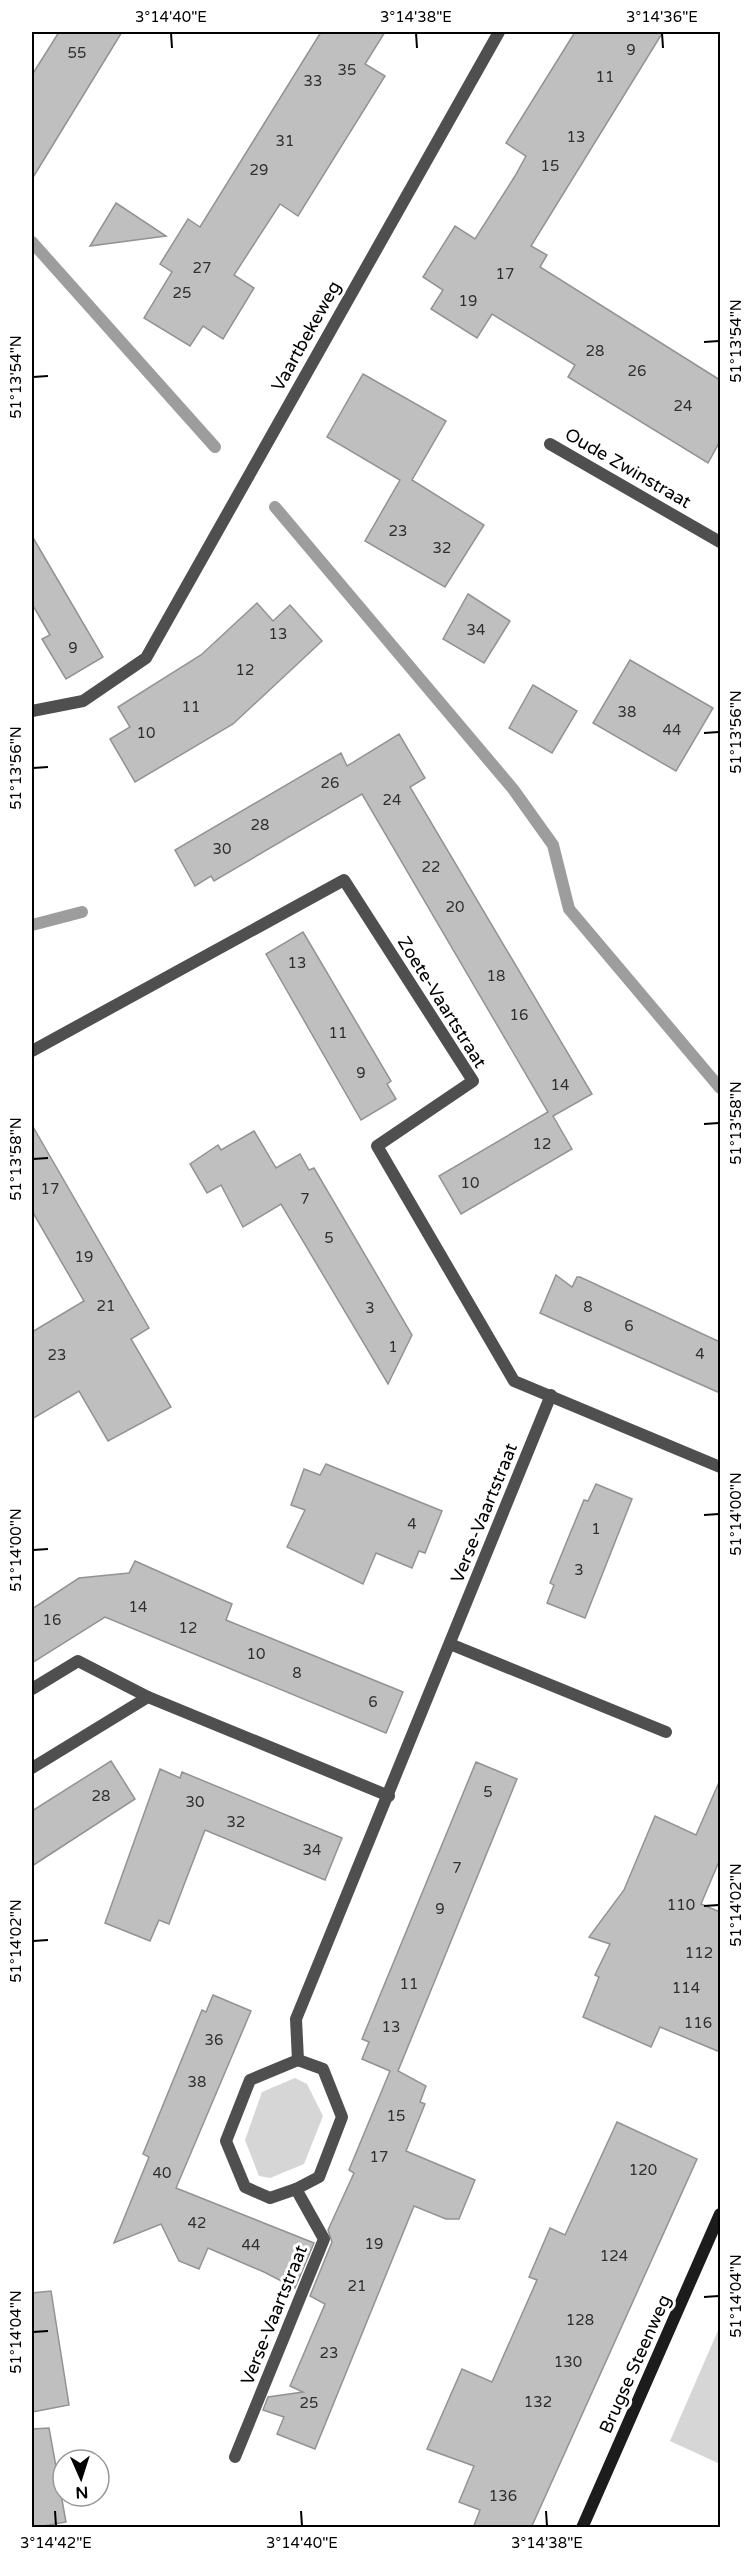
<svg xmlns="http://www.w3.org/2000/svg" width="752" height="2559" viewBox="0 0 752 2559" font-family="'Varela Round',sans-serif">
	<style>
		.green { fill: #d6d6d6 }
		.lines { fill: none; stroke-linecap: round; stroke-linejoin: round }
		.stream { stroke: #9d9d9d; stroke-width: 12 }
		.building { fill: #bfbfbf; stroke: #939393; stroke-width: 1.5 }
		.street { stroke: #4f4f4f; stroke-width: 12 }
		.secondary { stroke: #1c1c1c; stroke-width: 12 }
		.ticks { fill: none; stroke: #000; stroke-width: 2 }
		.labels { text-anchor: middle; stroke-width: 6; stroke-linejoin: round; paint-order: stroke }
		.number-label { font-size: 15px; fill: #303030 }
		.street-label { font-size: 18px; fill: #000; stroke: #fff }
		.neatline { fill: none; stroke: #000; stroke-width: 2 }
		.ticks-label { font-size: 15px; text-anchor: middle; fill: #000 }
	</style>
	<rect width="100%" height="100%" fill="#fff"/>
	<!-- green -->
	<g class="green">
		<polygon points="295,2078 307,2084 323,2116 304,2164 270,2178 259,2176 245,2140 262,2092"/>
		<polygon points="720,2326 720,2464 670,2441"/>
	</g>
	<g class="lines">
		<!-- stream -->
		<g class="stream">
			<polyline points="32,242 215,447"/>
			<polyline points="275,507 513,789 553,845 569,909 720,1088"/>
			<polyline points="32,925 82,912"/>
		</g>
	</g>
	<!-- building -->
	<g class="building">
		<polygon points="59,32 122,32 32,179 32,75"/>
		<polygon points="321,32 385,32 365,64 385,76 298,216 280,204 234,275 254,288 223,339 203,326 190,346 144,318 172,272 160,264 188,219 200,227"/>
		<polygon points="575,32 663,32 531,246 547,255 540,267 720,380 720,441 708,463 568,377 575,365 492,314 477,338 431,309 443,290 423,277 455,226 475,239 515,176 526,156 506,143"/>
		<polygon points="116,203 166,236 90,246"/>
		<polygon points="363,374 446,421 412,480 484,525 445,587 365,541 400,480 327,437"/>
		<polygon points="32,536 103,657 66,679 42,639 50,635 32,604"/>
		<polygon points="468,594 510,621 484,663 443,639"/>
		<polygon points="257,603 273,621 290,605 322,641 233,724 135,782 110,739 130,727 118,707 201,655"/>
		<polygon points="630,660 713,708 676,771 593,723"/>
		<polygon points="533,685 577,711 552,753 509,728"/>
		<polygon points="399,734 425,778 410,787 592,1094 553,1116 572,1149 461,1214 439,1176 548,1112 362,794 214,881 211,876 195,886 175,850 341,753 347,766"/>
		<polygon points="303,932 391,1081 387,1084 396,1099 361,1120 266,954"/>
		<polygon points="32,1125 149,1328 131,1339 171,1407 108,1441 79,1391 32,1419 32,1332 84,1301 32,1211"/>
		<polygon points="254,1131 276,1168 300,1154 309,1170 314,1168 412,1335 388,1384 281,1204 243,1227 221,1185 207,1193 190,1164 218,1145 221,1150"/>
		<polygon points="556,1275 572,1287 577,1277 580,1277 720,1342 720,1393 540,1313"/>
		<polygon points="326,1464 442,1511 425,1553 419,1551 412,1568 376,1553 363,1584 287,1547 305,1510 291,1505 304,1469 320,1475"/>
		<polygon points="596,1484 632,1499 585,1618 547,1603 554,1585 550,1583 567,1541 584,1500 588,1501"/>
		<polygon points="135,1561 232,1604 226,1620 403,1692 386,1733 105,1617 32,1663 32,1609 79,1578 129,1573"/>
		<polygon points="111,1761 135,1799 32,1866 32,1811"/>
		<polygon points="476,1762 517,1779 398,2071 426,2086 420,2102 425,2104 406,2151 475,2180 459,2219 446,2219 414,2206 315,2449 277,2434 284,2417 263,2410 268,2397 303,2392 290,2386 325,2304 310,2296 332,2242 328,2230 354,2173 349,2170 390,2071 362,2059 369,2042 362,2039"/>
		<polygon points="160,1769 180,1778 182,1772 342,1838 325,1880 205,1830 169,1924 159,1920 150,1941 105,1923"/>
		<polygon points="720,1780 720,1859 701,1904 720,1912 720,2052 660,2027 651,2047 583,2017 599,1977 595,1975 610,1944 589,1937 624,1890 655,1816 696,1835"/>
		<polygon points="213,1995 251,2011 176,2188 314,2243 295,2288 264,2272 208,2248 199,2269 179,2261 161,2224 114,2243 149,2157 143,2154 202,2010 206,2012"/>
		<polygon points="617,2122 697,2159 531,2528 473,2528 480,2510 459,2502 474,2466 427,2449 462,2369 492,2382 537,2280 529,2277 550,2228 565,2235"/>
		<polygon points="51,2291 69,2405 32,2412 32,2293"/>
		<polygon points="49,2428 66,2522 32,2528 32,2429"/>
	</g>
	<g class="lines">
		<!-- street -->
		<g class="street">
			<polyline points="550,444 720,542"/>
			<polyline points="32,711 83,701 146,658 499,32"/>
			<polyline points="32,1051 344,880 473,1081 377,1146 514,1381 720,1467"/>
			<polyline points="450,1644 666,1732"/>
			<polyline points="32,1689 78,1661 148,1697"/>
			<polyline points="32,1768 148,1697 389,1796"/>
			<polyline points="296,2189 319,2177 342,2117 323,2069 298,2060"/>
			<polyline points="235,2457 324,2239 296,2189 270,2198 245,2187 226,2141 250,2080 298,2060 296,2019 551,1395"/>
		</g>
		<!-- secondary -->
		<polyline class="secondary" points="582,2528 720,2214"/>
	</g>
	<!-- ticks -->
	<path class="ticks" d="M171,33L172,48M416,33L417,48M662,33L663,48M704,342L719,341M33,377L48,376M704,733L719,732M33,768L48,767M704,1124L719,1123M33,1159L48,1158M704,1515L719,1514M33,1550L48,1549M704,1906L719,1905M33,1941L48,1940M704,2297L719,2296M33,2332L48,2331M55,2511L56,2526M301,2511L302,2526M546,2511L547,2526"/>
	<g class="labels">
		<!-- number labels -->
		<g class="number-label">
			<text x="631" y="55">9</text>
			<text x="77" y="58">55</text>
			<text x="347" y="75">35</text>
			<text x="605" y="82">11</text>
			<text x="313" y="86">33</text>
			<text x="576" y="142">13</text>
			<text x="285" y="146">31</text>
			<text x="550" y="171">15</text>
			<text x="259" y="175">29</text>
			<text x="202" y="273">27</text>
			<text x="505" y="279">17</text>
			<text x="182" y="298">25</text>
			<text x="468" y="306">19</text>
			<text x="595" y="356">28</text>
			<text x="637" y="376">26</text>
			<text x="683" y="411">24</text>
			<text x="398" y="536">23</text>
			<text x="442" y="553">32</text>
			<text x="476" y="635">34</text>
			<text x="278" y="639">13</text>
			<text x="73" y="653">9</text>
			<text x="245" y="675">12</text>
			<text x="191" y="712">11</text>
			<text x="627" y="717">38</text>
			<text x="672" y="735">44</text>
			<text x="146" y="738">10</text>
			<text x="330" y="788">26</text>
			<text x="392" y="805">24</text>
			<text x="260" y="830">28</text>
			<text x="222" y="854">30</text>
			<text x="431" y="872">22</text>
			<text x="455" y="912">20</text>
			<text x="297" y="968">13</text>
			<text x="496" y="981">18</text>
			<text x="519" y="1020">16</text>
			<text x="338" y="1038">11</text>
			<text x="361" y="1078">9</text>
			<text x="560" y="1090">14</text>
			<text x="542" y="1149">12</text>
			<text x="470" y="1188">10</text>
			<text x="50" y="1194">17</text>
			<text x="305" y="1204">7</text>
			<text x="329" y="1243">5</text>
			<text x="84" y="1262">19</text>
			<text x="106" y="1311">21</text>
			<text x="588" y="1312">8</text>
			<text x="370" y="1313">3</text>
			<text x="629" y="1331">6</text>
			<text x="393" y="1352">1</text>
			<text x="700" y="1359">4</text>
			<text x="57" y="1360">23</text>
			<text x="412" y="1529">4</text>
			<text x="596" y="1534">1</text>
			<text x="579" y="1575">3</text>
			<text x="138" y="1612">14</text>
			<text x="52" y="1625">16</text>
			<text x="188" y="1633">12</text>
			<text x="256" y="1659">10</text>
			<text x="297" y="1678">8</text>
			<text x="373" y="1707">6</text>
			<text x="488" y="1797">5</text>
			<text x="101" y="1801">28</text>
			<text x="195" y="1807">30</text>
			<text x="236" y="1827">32</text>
			<text x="312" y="1855">34</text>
			<text x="457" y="1873">7</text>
			<text x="681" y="1910">110</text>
			<text x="440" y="1914">9</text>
			<text x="699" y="1958">112</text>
			<text x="409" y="1989">11</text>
			<text x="686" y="1993">114</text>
			<text x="698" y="2028">116</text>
			<text x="391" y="2032">13</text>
			<text x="214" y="2045">36</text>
			<text x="197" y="2087">38</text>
			<text x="396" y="2121">15</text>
			<text x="379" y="2162">17</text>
			<text x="643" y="2175">120</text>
			<text x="162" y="2178">40</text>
			<text x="197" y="2228">42</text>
			<text x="374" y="2249">19</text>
			<text x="251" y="2250">44</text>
			<text x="614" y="2261">124</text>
			<text x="357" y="2291">21</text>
			<text x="580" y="2325">128</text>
			<text x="329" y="2358">23</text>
			<text x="568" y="2367">130</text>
			<text x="538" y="2407">132</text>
			<text x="309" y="2408">25</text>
			<text x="503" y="2501">136</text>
		</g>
		<!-- street labels -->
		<g class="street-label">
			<text transform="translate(306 336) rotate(-61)" y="6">Vaartbekeweg</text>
			<text transform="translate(628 468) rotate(30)" y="6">Oude Zwinstraat</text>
			<text transform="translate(442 1002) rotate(58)" y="6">Zoete-Vaartstraat</text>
			<text transform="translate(484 1513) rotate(-68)" y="6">Verse-Vaartstraat</text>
			<text transform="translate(274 2315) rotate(-68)" y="6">Verse-Vaartstraat</text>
			<text transform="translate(635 2364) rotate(-66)" y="6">Brugse Steenweg</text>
		</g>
	</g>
	<!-- border -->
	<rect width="752" height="2559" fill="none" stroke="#ffffff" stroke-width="66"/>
	<!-- north arrow -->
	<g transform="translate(81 2478) rotate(177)"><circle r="28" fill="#ffffff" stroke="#999999" stroke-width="1.5"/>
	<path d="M0-4.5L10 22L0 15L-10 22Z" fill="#000000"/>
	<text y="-9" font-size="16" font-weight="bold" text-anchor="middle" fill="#000000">N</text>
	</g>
	<rect x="33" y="33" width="686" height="2493" class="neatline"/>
	<g class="ticks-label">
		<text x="171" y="22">3°14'40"E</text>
		<text x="416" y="22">3°14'38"E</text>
		<text x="662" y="22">3°14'36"E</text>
		<text transform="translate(736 341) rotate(-90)" y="5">51°13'54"N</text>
		<text transform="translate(16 377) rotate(-90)" y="5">51°13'54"N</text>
		<text transform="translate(736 732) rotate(-90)" y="5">51°13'56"N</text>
		<text transform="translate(16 768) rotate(-90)" y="5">51°13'56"N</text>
		<text transform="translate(736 1123) rotate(-90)" y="5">51°13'58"N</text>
		<text transform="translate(16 1159) rotate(-90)" y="5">51°13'58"N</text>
		<text transform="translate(736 1514) rotate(-90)" y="5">51°14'00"N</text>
		<text transform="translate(16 1550) rotate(-90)" y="5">51°14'00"N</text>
		<text transform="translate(736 1905) rotate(-90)" y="5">51°14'02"N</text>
		<text transform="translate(16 1941) rotate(-90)" y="5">51°14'02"N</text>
		<text transform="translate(736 2296) rotate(-90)" y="5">51°14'04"N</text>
		<text transform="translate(16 2332) rotate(-90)" y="5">51°14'04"N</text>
		<text x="56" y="2548">3°14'42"E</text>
		<text x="302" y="2548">3°14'40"E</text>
		<text x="547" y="2548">3°14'38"E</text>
	</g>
</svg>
